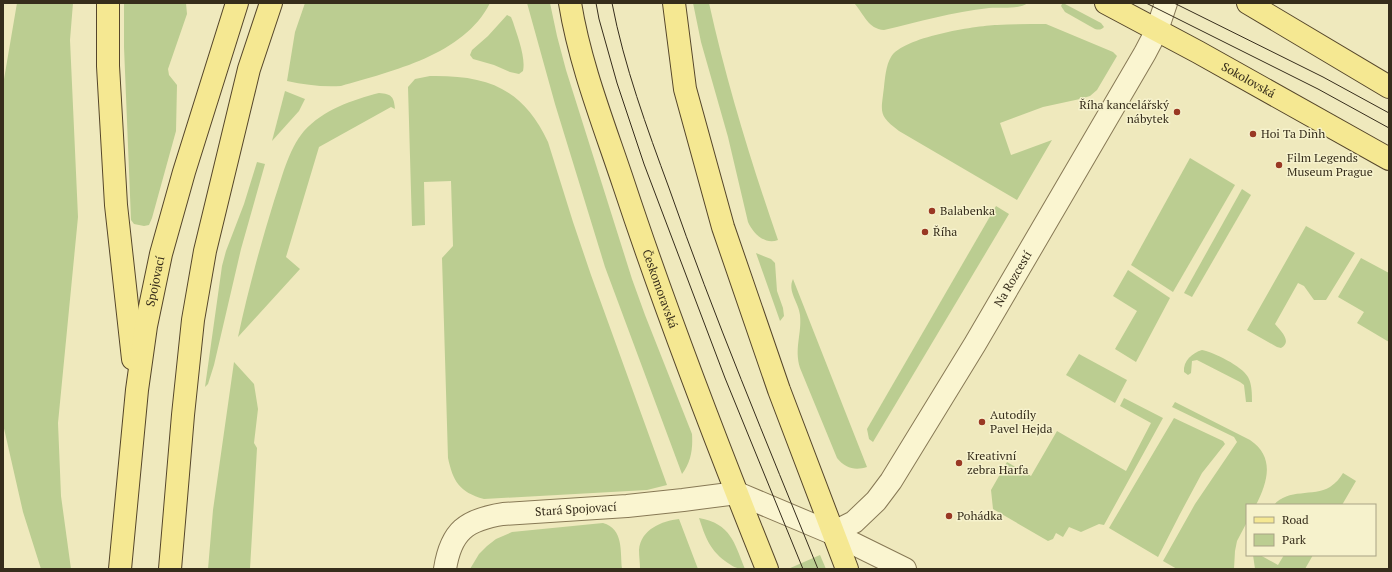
<svg xmlns="http://www.w3.org/2000/svg" width="1392" height="572" viewBox="0 0 1392 572" font-family="'PT Serif',serif">
<style>
.green{fill:#bbcd91}
.lines{fill:none;stroke-linecap:round;stroke-linejoin:round}
.minor-casing{stroke:#877955;stroke-width:24}
.major-casing{stroke:#55462a;stroke-width:24}
.minor{stroke:#faf5d0;stroke-width:22}
.major{stroke:#f5e892;stroke-width:22}
.tram{stroke:#362d1b;stroke-width:1}
.poi-dot{fill:#993823;stroke:#f6f2cc;stroke-width:1.5}
.labels{text-anchor:middle;stroke-width:3;stroke-linejoin:round;paint-order:stroke}
.street-label{font-size:12px;fill:#362d1b;stroke:#f6f2cc}
.poi-label{font-size:12px;fill:#362d1b;stroke:#f6f2cc;text-anchor:start}
</style>
<rect width="100%" height="100%" fill="#efe9bd"/>
<!-- green -->
<g class="green">
<path d="M 17,3 L 73,3 L 70,40 L 78,217 L 58,423 L 61,496 L 71,569 L 41,569 L 23,512 L 3,424 L 3,85 Z"/>
<path d="M 124,3 L 186,3 L 187,14 L 168,69 L 169,75 L 177,85 L 176,131 L 152,218 L 149,225 L 144,226 L 134,224 L 131,220 L 124,47 Z"/>
<path d="M 305,3 L 490,3 C 464,55 392,71 341,86 C 322,87 305,85 287,81 L 295,32 Z"/>
<path d="M 527,3 L 550,3 L 557,36 L 566,70 L 632,279 L 645,315 L 692,434 C 693,449 691,462 682,474 L 605,267 L 555,104 Z"/>
<path d="M 693,3 L 709,3 C 727,84 751,162 778,240 C 764,245 753,233 748,222 L 728,137 L 701,42 Z"/>
<path d="M 854,3 L 1028,3 C 1018,10 1000,7 989,8 C 953,12 918,22 884,30 C 868,29 864,14 854,3 Z"/>
<path d="M 1062,4 L 1065,4 L 1101,23 L 1104,27 C 1101,30 1099,30 1095,29 L 1065,12 L 1061,6 Z"/>
<path d="M 507,15 L 511,17 L 513,22 C 517,35 526,57 523,71 L 519,74 L 510,72 L 494,65 L 473,59 L 470,55 L 472,50 L 488,36 Z"/>
<path d="M 1046,24 L 1113,52 L 1117,56 L 1097,90 L 1090,96 L 1080,99 L 1043,107 L 1000,123 L 1011,155 L 1052,140 L 1017,200 L 899,131 C 878,115 881,113 884,87 C 885,78 886,65 891,57 C 903,37 974,26 997,25 C 1013,24 1029,24 1046,24 Z"/>
<path d="M 430,76 C 487,75 523,88 548,142 L 573,222 L 591,275 L 667,485 L 647,490 L 484,499 C 459,492 453,481 448,458 L 442,258 L 453,246 L 451,181 L 424,182 L 425,225 L 412,226 L 408,87 L 415,79 Z"/>
<path d="M 285,91 L 305,99 L 299,111 L 272,141 Z"/>
<path d="M 379,93 C 392,94 394,97 395,109 L 391,107 L 319,147 L 286,257 L 300,269 L 238,337 C 248,291 260,246 274,201 C 282,178 288,150 304,131 C 323,110 352,100 379,93 Z"/>
<path d="M 1190,158 L 1235,185 L 1173,292 L 1131,265 Z"/>
<path d="M 257,162 L 265,164 L 241,249 L 214,365 L 208,384 L 205,387 L 222,266 L 226,251 L 244,204 Z"/>
<path d="M 1242,189 L 1251,195 L 1192,297 L 1184,293 Z"/>
<path d="M 996,206 L 1009,214 L 873,442 L 869,439 L 867,429 Z"/>
<path d="M 1306,226 L 1355,253 L 1326,300 L 1314,300 L 1304,286 L 1298,283 L 1275,324 C 1280,330 1293,342 1281,348 L 1277,347 L 1247,330 Z"/>
<path d="M 756,253 L 771,259 L 775,263 L 777,291 L 783,308 L 784,316 L 780,321 Z"/>
<path d="M 1361,258 L 1389,273 L 1389,342 L 1357,323 L 1364,312 L 1338,297 Z"/>
<path d="M 1128,270 L 1170,298 L 1136,362 L 1115,349 L 1137,311 L 1113,296 Z"/>
<path d="M 793,279 L 867,467 C 855,471 845,468 837,458 L 800,368 C 794,348 802,334 800,315 C 799,303 787,291 793,279 Z"/>
<path d="M 1202,350 C 1213,352 1242,366 1248,377 C 1252,384 1252,394 1252,402 L 1246,402 L 1244,385 L 1240,382 L 1197,360 L 1192,361 L 1191,373 L 1188,375 L 1184,372 C 1183,361 1192,353 1202,350 Z"/>
<path d="M 1079,354 L 1127,380 L 1115,403 L 1066,375 Z"/>
<path d="M 234,362 L 254,384 L 258,409 L 254,443 L 257,448 L 250,569 L 208,569 L 213,510 Z"/>
<path d="M 1124,398 L 1163,418 L 1104,525 L 1099,524 L 1081,532 L 1069,527 L 1063,537 L 1056,533 L 1053,539 L 1048,541 L 993,509 L 991,490 L 1007,462 L 1031,476 L 1057,431 L 1126,471 L 1151,423 L 1120,406 Z"/>
<path d="M 1175,402 L 1250,440 C 1275,457 1268,481 1256,505 L 1247,505 L 1247,522 L 1237,541 L 1235,551 L 1234,569 L 1177,569 L 1163,561 L 1195,504 L 1237,442 L 1234,437 L 1172,407 Z"/>
<path d="M 1174,418 L 1223,441 L 1225,444 L 1202,473 L 1180,514 L 1158,557 L 1109,528 Z"/>
<path d="M 1343,473 L 1356,481 L 1342,505 L 1274,505 C 1288,488 1313,497 1330,487 C 1336,483 1340,478 1343,473 Z"/>
<path d="M 699,518 C 731,524 734,542 745,569 C 736,569 732,566 725,561 C 709,549 705,536 699,518 Z"/>
<path d="M 679,519 L 698,569 L 640,569 C 640,563 639,556 639,550 C 641,529 662,521 679,519 Z"/>
<path d="M 603,523 C 624,529 620,551 622,569 L 470,569 L 479,554 L 487,546 L 496,539 L 512,532 Z"/>
<path d="M 820,555 L 826,569 L 788,569 Z"/>
<path d="M 1253,555 L 1260,555 L 1278,565 L 1284,555 L 1313,555 L 1305,569 L 1255,569 Z"/>
</g>
<g class="lines">
<!-- minor casing -->
<g class="minor-casing">
<g id="minor">
<path id="s1" d="M 832,533 L 854,522 L 876,501 L 891,481 L 975,344 L 1145,53 L 1157,30 L 1166,3"/>
<path id="s2" d="M 445,569 C 451,531 466,520 503,514 L 627,506 L 683,500 L 737,493 L 832,533 L 905,569"/>
</g>
</g>
<!-- major casing -->
<g class="major-casing">
<g id="major">
<path d="M 108,3 L 108,66 L 116,205 L 133,359"/>
<path id="s3" d="M 570,3 C 580,65 604,125 624,185 C 667,315 716,442 767,569"/>
<path d="M 674,3 L 685,89 L 723,227 L 779,390 L 847,569"/>
<path id="s4" d="M 1106,3 L 1198,52 L 1389,159"/>
<path d="M 1248,3 L 1389,87"/>
<path id="s5" d="M 120,569 L 137,390 L 146,326 L 161,254 L 184,172 L 237,3"/>
<path d="M 170,569 L 183,415 L 193,320 L 205,251 L 249,69 L 271,3"/>
</g>
</g>
<!-- minor -->
<use href="#minor" class="minor"/>
<!-- major -->
<use href="#major" class="major"/>
<!-- tram -->
<g class="tram">
<path d="M 596,3 L 599,19 L 617,83 L 644,164 L 725,378 L 803,569"/>
<path d="M 612,3 C 624,66 647,128 669,188 C 714,317 767,443 818,569"/>
<path d="M 1146,3 L 1318,89 L 1389,128"/>
<path d="M 1174,3 L 1323,77 L 1389,113"/>
</g>
</g>
<!-- markers -->
<g class="poi-dot">
<circle cx="1177" cy="112" r="4"/>
<circle cx="1253" cy="134" r="4"/>
<circle cx="1279" cy="165" r="4"/>
<circle cx="932" cy="211" r="4"/>
<circle cx="925" cy="232" r="4"/>
<circle cx="982" cy="422" r="4"/>
<circle cx="959" cy="463" r="4"/>
<circle cx="949" cy="516" r="4"/>
</g>
<g class="labels">
<!-- street labels -->
<g class="street-label">
<text dy="4" stroke="none"><textPath href="#s4" startOffset="162">Sokolovská</textPath></text>
<text dy="4" stroke="none"><textPath href="#s1" startOffset="316">Na Rozcestí</textPath></text>
<text dy="4" stroke="none"><textPath href="#s5" startOffset="290">Spojovací</textPath></text>
<text dy="4" stroke="none"><textPath href="#s3" startOffset="300">Českomoravská</textPath></text>
<text dy="4" stroke="none"><textPath href="#s2" startOffset="161">Stará Spojovací</textPath></text>
</g>
<!-- poi labels -->
<g class="poi-label">
<text x="1169" y="109" text-anchor="end">Říha kancelářský<tspan x="1169" dy="14">nábytek</tspan></text>
<text x="1261" y="138">Hoi Ta Dinh</text>
<text x="1287" y="162">Film Legends<tspan x="1287" dy="14">Museum Prague</tspan></text>
<text x="940" y="215">Balabenka</text>
<text x="933" y="236">Říha</text>
<text x="990" y="419">Autodíly<tspan x="990" dy="14">Pavel Hejda</tspan></text>
<text x="967" y="460">Kreativní<tspan x="967" dy="14">zebra Harfa</tspan></text>
<text x="957" y="520">Pohádka</text>
</g>
</g>
<!-- border -->
<rect width="1392" height="572" fill="none" stroke="#362d1b" stroke-width="8"/>
<!-- legend -->
<rect x="1246" y="504" width="130" height="52" fill="#f6f2cc" stroke="#a9a385"/>
<rect x="1254" y="517" width="20" height="6" fill="#f5e892" stroke="#a9a385"/>
<text x="1282" y="524" font-size="12" fill="#362d1b">Road</text>
<rect x="1254" y="534" width="20" height="12" fill="#bbcd91" stroke="#a9a385"/>
<text x="1282" y="544" font-size="12" fill="#362d1b">Park</text>
</svg>
